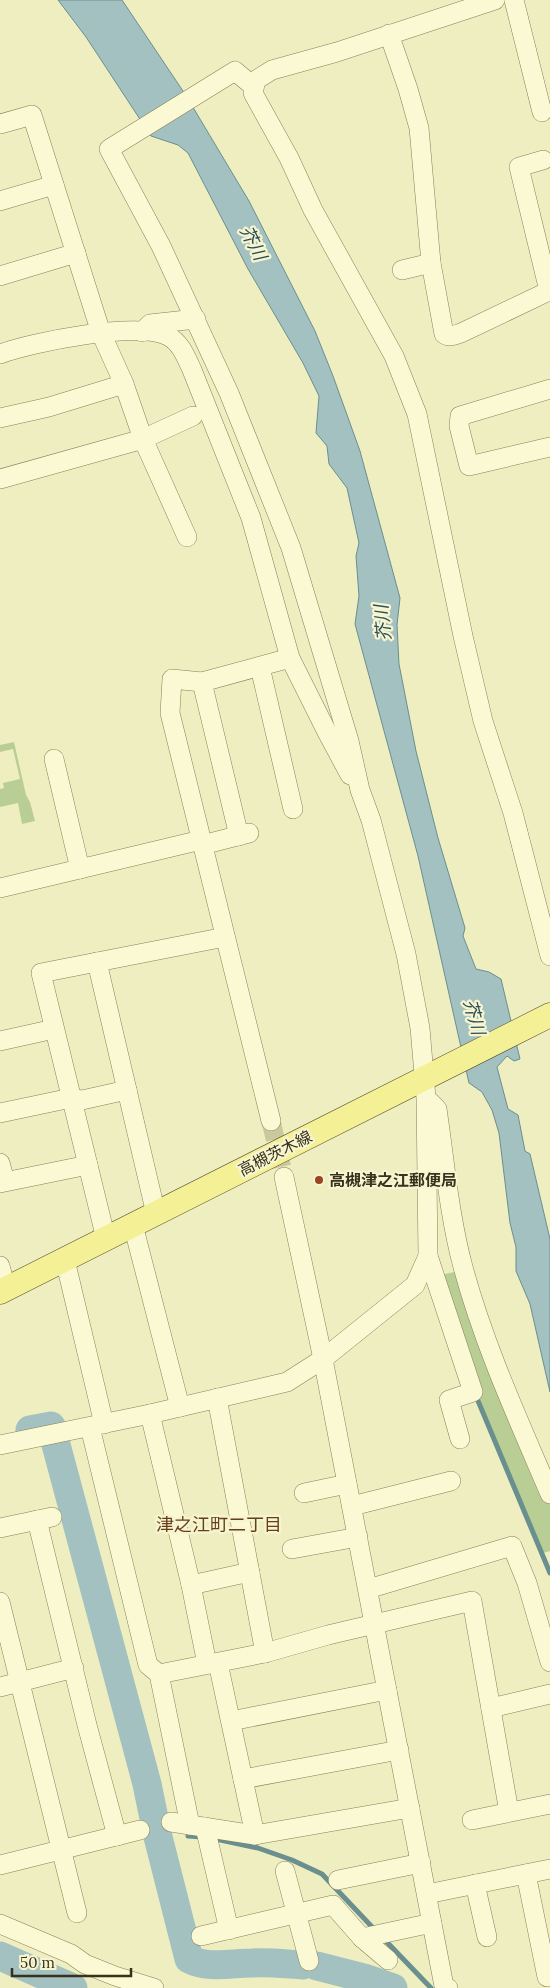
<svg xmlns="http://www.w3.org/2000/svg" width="550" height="1988" viewBox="0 0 550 1988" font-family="Lora,'Noto Sans JP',serif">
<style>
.green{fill:#b8ce94}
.water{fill:#a3c1c0;stroke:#6a8f8f}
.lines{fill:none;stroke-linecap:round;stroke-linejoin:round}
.stream{stroke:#6a8f8f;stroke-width:5}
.river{stroke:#a3c1c0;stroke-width:29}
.minor-tunnel{stroke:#cac89f;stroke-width:19;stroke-dasharray:19 9;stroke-linecap:butt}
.minor-casing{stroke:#897f57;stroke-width:20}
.major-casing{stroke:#564b2c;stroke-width:25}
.minor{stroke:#faf9d4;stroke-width:19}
.major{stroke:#f4f096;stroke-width:24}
.poi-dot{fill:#9a4426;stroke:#f6f5d0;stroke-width:2}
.labels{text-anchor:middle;stroke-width:4.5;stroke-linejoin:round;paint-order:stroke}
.street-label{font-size:16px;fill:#38311c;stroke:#f6f5d0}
.poi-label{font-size:16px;font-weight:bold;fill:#38311c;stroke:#f6f5d0;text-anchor:start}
.water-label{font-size:18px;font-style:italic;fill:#2b4f58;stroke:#f6f5d0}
.neighbourhood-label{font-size:18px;fill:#663e1a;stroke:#f6f5d0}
</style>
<rect width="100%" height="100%" fill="#efeec0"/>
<!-- green -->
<g class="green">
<path d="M 14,742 L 26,795 L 30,802 L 35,821 L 22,824 L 18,803 L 0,807 L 0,789 L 4,788 L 3,783 L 20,779 L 13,749 L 0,752 L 0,745 Z"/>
<path d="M 459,1271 L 521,1437 L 550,1503 L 550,1551 L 543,1553 L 478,1395 L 483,1391 L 440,1275 Z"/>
</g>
<!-- water -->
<path class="water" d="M 58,0 L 122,0 L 185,94 L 249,201 L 315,331 L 333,376 L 360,451 L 400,598 L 397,625 L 399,664 L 416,751 L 438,838 L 465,928 L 463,936 L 476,969 L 489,972 L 501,979 L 520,1059 L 514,1061 L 507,1056 L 497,1067 L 508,1109 L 518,1115 L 525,1151 L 530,1154 L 550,1239 L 550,1392 L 530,1304 L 516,1271 L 516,1247 L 510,1223 L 499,1133 L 492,1110 L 482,1092 L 469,1083 L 418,856 L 355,624 L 359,596 L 356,556 L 359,543 L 347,488 L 329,464 L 327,446 L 316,433 L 319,396 L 303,363 L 248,269 L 188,153 L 178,145 L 151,136 L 86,37 Z"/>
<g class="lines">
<!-- stream -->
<g class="stream">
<path d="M 476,1396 L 550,1573"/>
<path d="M 188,1836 L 203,1837"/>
<path d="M 211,1838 L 258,1848 L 292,1860 L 322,1874 L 375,1930"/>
<path d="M 383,1938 L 431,1988"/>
</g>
<!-- river -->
<g class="river">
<path d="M 30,1430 L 51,1426 L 147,1784 L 157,1833 L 189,1959 C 208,1969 231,1963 252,1963 C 269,1962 286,1964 303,1965"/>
<path d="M 0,1956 L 73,1988"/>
<path d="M 317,1966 L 364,1978 L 393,1988"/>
</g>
<!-- minor-tunnel -->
<path class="minor-tunnel" d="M 271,1121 L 284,1177"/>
<!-- minor casing -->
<g class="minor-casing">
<g id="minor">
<path d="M 495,0 L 337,52 L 272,70 L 256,80 L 253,93 L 289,158 L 313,210 L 394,356 L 417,414 L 463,636 L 483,721 L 513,813 L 550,956"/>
<path d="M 514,0 L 542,112"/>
<path d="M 389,34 L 408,89 L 419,128 L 431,263 L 444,334 C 449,338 455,335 461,333 L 549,291 L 519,167 L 543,160"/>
<path d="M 0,124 L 32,115 L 101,333 L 124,384 L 143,439 L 187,537"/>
<path d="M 0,201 L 54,185"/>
<path d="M 402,270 L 431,263"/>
<path d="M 0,276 L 76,253"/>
<path d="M 142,332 L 150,324 L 196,319"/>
<path d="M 0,354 C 33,342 137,321 168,336 C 181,343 186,357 192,370 L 251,518 L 290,658 L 327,732 L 350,775"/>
<path d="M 550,389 L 460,416 L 459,426 L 469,466 L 550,447"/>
<path d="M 0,418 L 49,407 L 124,384"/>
<path d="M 0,479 L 143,439 L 193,416"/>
<path d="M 260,667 L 293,809"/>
<path d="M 202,682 L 239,836"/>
<path d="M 54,759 L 80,869"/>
<path d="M 202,845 L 249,833"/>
<path d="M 0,888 L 201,840"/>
<path d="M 97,962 L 156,1214"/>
<path d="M 0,1041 L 54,1029"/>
<path d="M 430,1102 L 437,1109 C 445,1162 449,1215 463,1267 C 484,1345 518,1419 550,1494"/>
<path d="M 0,1113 L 71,1098 L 82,1100 L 127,1090"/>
<path d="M 271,1121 L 170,713 L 172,679 L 202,682 L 290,658"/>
<path d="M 0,1163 L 5,1181"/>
<path d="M 284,1177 L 323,1359 L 444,1986 L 448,1988"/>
<path d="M 0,1183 L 88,1165"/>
<path d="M 133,1225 L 180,1407"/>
<path d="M 106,1239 L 41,973 L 225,937"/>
<path d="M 428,1256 L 473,1392 L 449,1400 L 460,1439"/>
<path d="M 65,1260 L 104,1424"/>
<path d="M 0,1266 L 6,1289"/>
<path d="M 217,1398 L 265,1653"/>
<path d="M 150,1414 L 191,1585 L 207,1664"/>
<path d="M 90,1427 L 148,1665 L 159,1674 L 190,1825"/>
<path d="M 0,1445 L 150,1414 L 287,1382 L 323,1359 L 415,1285 L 428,1256 L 426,1098 L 420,1028 L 406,954 L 371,820 L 360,790 L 349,741 L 291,548 L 229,393 L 161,246 L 109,149 L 235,71 L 253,86"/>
<path d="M 304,1493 L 347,1484"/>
<path d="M 352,1506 L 451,1481"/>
<path d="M 37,1520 L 87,1725 L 117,1836"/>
<path d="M 0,1528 L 52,1517"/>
<path d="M 292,1549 L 358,1537"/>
<path d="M 191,1585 L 250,1572"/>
<path d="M 368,1589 L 512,1546 L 527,1583 L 550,1662"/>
<path d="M 0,1602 L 77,1913"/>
<path d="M 218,1663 L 255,1835"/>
<path d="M 159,1674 L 265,1653 L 328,1635 L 472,1601 L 509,1812"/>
<path d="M 0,1687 L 74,1668"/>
<path d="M 491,1708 L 550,1694"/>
<path d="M 231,1721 L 387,1690"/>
<path d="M 243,1779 L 399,1750"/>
<path d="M 472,1820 L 550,1804"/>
<path d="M 171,1822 L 255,1835 L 410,1808"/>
<path d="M 205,1827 L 229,1930"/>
<path d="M 0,1865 L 140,1830"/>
<path d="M 285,1871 L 309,1961"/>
<path d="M 526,1874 L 547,1977 L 550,1977"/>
<path d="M 338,1880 L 421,1863"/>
<path d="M 475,1884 L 487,1937"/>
<path d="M 427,1894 L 550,1869"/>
<path d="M 0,1924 L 71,1954 L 85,1964 L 115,1976 L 154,1988"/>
<path d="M 201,1936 L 333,1905 L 362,1938 L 388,1960"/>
<path d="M 362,1938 L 432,1923"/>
</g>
</g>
<!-- major casing -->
<g class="major-casing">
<path id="major" d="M 0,1292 L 550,1015"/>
</g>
<!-- minor -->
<use href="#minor" class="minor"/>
<!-- major -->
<use href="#major" class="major"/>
</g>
<!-- markers -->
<circle class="poi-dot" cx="319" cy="1180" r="5"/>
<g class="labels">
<!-- street labels -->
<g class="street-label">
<text transform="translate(275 1153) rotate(-27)" y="6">高槻茨木線</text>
</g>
<!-- poi labels -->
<g class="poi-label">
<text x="329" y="1186">高槻津之江郵便局</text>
</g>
<!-- water labels -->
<g class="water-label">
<text transform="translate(253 243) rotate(63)" y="6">芥川</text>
<text transform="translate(383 623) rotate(-96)" y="6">芥川</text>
<text transform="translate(474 1017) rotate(75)" y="6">芥川</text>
</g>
<!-- neighbourhood labels -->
<g class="neighbourhood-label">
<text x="219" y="1531">津之江町二丁目</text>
</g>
</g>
<!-- scale -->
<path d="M12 1968v8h119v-8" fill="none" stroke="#38311c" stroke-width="2.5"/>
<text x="20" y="1968" font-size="15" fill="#38311c" stroke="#f6f5d0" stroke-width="4" paint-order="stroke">50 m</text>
</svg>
